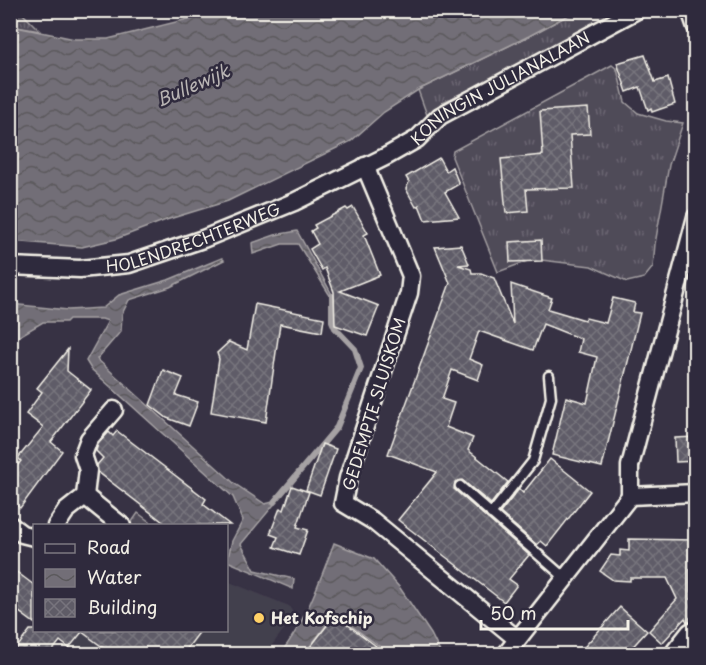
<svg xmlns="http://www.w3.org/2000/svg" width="706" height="665" viewBox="0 0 706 665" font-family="'Playpen Sans',sans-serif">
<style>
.built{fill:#433f4e}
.grass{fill:url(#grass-tufts);stroke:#a29ea0;stroke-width:1.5}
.garden{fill:url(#garden-dots);stroke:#a29ea0;stroke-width:1.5}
.water{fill:url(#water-waves);stroke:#a6a2a4;stroke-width:1.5}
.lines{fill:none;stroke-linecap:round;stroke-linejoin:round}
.stream{stroke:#a6a2a4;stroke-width:6}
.building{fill:url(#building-cross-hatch);stroke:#f4f1e8;stroke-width:1.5}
.service-casing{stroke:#f4f1e8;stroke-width:13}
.minor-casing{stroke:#f4f1e8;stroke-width:21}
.service{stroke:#2f2a3d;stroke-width:8}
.minor{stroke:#2f2a3d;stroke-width:16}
.poi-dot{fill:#ffd166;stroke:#2f2a3d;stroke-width:2}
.labels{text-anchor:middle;stroke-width:5;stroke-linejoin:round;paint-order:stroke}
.street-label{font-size:16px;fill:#f4f1e8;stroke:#2f2a3d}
.poi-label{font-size:16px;font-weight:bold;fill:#f4f1e8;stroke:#2f2a3d;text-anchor:start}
.water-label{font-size:18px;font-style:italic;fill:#bab6b5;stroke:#2f2a3d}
</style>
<defs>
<pattern id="grass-tufts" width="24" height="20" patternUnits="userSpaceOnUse" patternTransform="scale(1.5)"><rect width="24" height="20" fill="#504b59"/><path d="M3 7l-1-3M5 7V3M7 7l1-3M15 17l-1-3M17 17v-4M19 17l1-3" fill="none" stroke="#6a6571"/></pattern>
<pattern id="garden-dots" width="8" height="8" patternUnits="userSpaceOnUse" patternTransform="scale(1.5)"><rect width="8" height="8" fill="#504b59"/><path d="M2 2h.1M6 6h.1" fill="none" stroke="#6a6571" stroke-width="1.8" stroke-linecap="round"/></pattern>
<pattern id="water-waves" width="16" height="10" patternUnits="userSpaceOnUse" patternTransform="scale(1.5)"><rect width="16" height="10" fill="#726e77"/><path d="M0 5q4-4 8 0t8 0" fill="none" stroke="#5b595c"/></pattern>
<pattern id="building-cross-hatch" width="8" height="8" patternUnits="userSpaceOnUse" patternTransform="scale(1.5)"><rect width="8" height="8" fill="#5f5c67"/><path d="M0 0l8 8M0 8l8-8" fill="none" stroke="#77747d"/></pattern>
</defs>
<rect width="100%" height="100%" fill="#373244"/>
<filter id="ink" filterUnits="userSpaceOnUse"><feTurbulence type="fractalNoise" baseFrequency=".0167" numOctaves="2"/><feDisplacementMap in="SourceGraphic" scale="12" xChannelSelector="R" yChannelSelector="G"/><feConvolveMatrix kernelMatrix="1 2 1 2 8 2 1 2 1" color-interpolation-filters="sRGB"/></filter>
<g filter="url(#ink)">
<!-- built -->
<path class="built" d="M 227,581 L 289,606 L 293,613 L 289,623 L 265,654 L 66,654 L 84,631 L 226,630 Z"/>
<!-- grass -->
<g class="grass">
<path d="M 10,11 L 20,11 L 40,31 L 11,26 Z"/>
<path d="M 576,11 L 631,11 L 526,63 L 443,102 L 427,115 L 418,90 L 529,36 Z"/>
<path d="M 612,65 L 617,69 L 625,102 L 638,113 L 666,121 L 683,123 L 669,165 L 655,244 L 653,267 L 644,278 L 627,282 L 591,266 L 533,259 L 498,272 L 452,157 L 453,151 Z"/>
</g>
<!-- garden -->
<path class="garden" d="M 138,513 L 154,525 L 129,526 Z"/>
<!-- water -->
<g class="water">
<path d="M 220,11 L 220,10 L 576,11 L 529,36 L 418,90 L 384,112 L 351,141 L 228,201 L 166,220 L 116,239 L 82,247 L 11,241 L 11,26 L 75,39 L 108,39 Z"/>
<path d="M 297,231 L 334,298 L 329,294 L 298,244 L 282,244 L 253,254 L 252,243 L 275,235 Z"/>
<path d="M 222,258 L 224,260 L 170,287 L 129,300 L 122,314 L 121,331 L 97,359 L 235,484 L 265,504 L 277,501 L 241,544 L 255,570 L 294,579 L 293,589 L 227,561 L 232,541 L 243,520 L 233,497 L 91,369 L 86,361 L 108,321 L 102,319 L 69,319 L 66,322 L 43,322 L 11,341 L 11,304 L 68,310 L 103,308 L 119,295 L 168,280 Z"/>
<path d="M 334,543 L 374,559 L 400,588 L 431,634 L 441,654 L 390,654 L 335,614 L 304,654 L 280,654 C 306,621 319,583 334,543 Z"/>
</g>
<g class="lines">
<!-- stream -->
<path class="stream" d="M 274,502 L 337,427 L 361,368 L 355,349 L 335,328 L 332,321 L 332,296"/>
</g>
<!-- building -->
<g class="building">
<path d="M 645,55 L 655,82 L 668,78 L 675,104 L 652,112 L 651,108 L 648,110 L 640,87 L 627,92 L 617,63 Z"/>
<path d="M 588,108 L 590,134 L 570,135 L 574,188 L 526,189 L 528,211 L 506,213 L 501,159 L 543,155 L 540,111 Z"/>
<path d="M 439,158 L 446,171 L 452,167 L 459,184 L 445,192 L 459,217 L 425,220 L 419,205 L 416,207 L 406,189 L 409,182 L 406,177 Z"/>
<path d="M 353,207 L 368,233 L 364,235 L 380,275 L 340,291 L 379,306 L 367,336 L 335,325 L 334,292 L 325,268 L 322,270 L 310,249 L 318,244 L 311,231 L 316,228 L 314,225 L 346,208 L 348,210 Z"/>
<path d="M 541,240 L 542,261 L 510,262 L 509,242 Z"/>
<path d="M 461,245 L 469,264 L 458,265 L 471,269 L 472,273 L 481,273 L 494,278 L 513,324 L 511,284 L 552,298 L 548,309 L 585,320 L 586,318 L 606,323 L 613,298 L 635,303 L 633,312 L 640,313 L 602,467 L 552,455 L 566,397 L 587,403 L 597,357 L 578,352 L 581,339 L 543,324 L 533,350 L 479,331 L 469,359 L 483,365 L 478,380 L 452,370 L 442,399 L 454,403 L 446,427 L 473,438 L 468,450 L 508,482 L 491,504 L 462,480 L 455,482 L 454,489 L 529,555 L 509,579 L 517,585 L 504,602 L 398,520 L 437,472 L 388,454 L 450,283 L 435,247 Z"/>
<path d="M 255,304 L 324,318 L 322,332 L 280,324 L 266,422 L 211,412 L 219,359 L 217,353 L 229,342 L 247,350 Z"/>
<path d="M 68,349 L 67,371 L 91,390 L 51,442 L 62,451 L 20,508 L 10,500 L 10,474 L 21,461 L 18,458 L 43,427 L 26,414 L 42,392 L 37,388 Z"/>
<path d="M 163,370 L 183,378 L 176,395 L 198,402 L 189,426 L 167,418 L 150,405 Z"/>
<path d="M 117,431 L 206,499 L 203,504 L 230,525 L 167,525 L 98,472 L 97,465 L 103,458 L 96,451 L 98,444 L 109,432 L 113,436 Z"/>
<path d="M 696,437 L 696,461 L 676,462 L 675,438 Z"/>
<path d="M 322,444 L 336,449 L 320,495 L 306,490 Z"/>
<path d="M 550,459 L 590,491 L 547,546 L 541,541 L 537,545 L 500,513 L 519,489 L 523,493 Z"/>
<path d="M 292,486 L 309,492 L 297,527 L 308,530 L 299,555 L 274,547 L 278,537 L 270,534 L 280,508 L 284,510 Z"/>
<path d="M 629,539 L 696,540 L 696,569 L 690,569 L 690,599 L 696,599 L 696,617 L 690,618 L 690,622 L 687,622 L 685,618 L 662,643 L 649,631 L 677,599 L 667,578 L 630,578 L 630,581 L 613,580 L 600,571 L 611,555 L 620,556 L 620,550 L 629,551 Z"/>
<path d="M 10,567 L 34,585 L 34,623 L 10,605 Z"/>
<path d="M 620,607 L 647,631 L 626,654 L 578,654 Z"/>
<path d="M 335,615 L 376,646 L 369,654 L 305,654 Z"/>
<path d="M 30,630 L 201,630 L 183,654 L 112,654 L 82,632 L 69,648 L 60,641 L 50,654 L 12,654 Z"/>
</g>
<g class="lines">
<!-- service casing -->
<g class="service-casing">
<g id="service">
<path d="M 460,486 L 565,578"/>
<path d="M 491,514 L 533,461 L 551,398 L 549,376"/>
</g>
</g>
<!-- minor casing -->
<g class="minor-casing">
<g id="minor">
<path d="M 690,10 L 696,27"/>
<path d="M 365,166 L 411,276 L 409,293 L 348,478 L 343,503 L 373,521 L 517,639"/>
<path id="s1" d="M 10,266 L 80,269 L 129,264 L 203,239 L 294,202 L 387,156 L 417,139 L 440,116 L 637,10"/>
<path d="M 85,496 L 122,526"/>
<path d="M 630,496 L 696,493"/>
<path d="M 10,525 L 22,534 L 34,537"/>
<path d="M 56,526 L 66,511 L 85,496 L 88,470 L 83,455 L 89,439 L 114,410"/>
<path d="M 675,651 L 690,632 L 696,633"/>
<path d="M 506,654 L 630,496 L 630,466 L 696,217"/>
</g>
</g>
<!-- service -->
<use href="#service" class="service"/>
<!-- minor -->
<use href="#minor" class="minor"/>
</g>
</g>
<!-- markers -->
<circle class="poi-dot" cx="259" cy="618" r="6"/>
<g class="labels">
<!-- street labels -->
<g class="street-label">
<text dy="6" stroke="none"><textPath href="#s1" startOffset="532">KONINGIN JULIANALAAN</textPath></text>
<text dy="6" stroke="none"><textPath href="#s1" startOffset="188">HOLENDRECHTERWEG</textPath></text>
<text transform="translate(374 404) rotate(-73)" y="6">GEDEMPTE SLUISKOM</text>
</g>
<!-- poi labels -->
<g class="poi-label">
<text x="271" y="624">Het Kofschip</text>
</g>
<!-- water labels -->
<g class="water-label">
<text transform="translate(193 86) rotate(-24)" y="6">Bullewijk</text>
</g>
</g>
<!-- margin -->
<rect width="706" height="665" fill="none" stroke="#2f2a3d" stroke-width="36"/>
<rect x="18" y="18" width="670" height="629" fill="none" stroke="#f4f1e8" stroke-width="2" filter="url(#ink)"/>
<!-- legend -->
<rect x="33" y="524" width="195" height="108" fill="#2f2a3d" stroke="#7e7a81" stroke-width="1.5"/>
<rect x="45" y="544" width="30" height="9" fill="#2f2a3d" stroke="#7e7a81" stroke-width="1.5"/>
<text x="87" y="554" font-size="18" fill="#f4f1e8">Road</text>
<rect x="45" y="569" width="30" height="18" fill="url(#water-waves)" stroke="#7e7a81" stroke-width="1.5"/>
<text x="87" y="584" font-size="18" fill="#f4f1e8">Water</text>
<rect x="45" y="599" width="30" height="18" fill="url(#building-cross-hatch)" stroke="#7e7a81" stroke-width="1.5"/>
<text x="87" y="614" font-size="18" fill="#f4f1e8">Building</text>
<!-- scale -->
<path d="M481 620v9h147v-9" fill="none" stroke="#f4f1e8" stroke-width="3"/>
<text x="490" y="620" font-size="18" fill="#f4f1e8" stroke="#2f2a3d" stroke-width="4.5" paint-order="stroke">50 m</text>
</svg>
